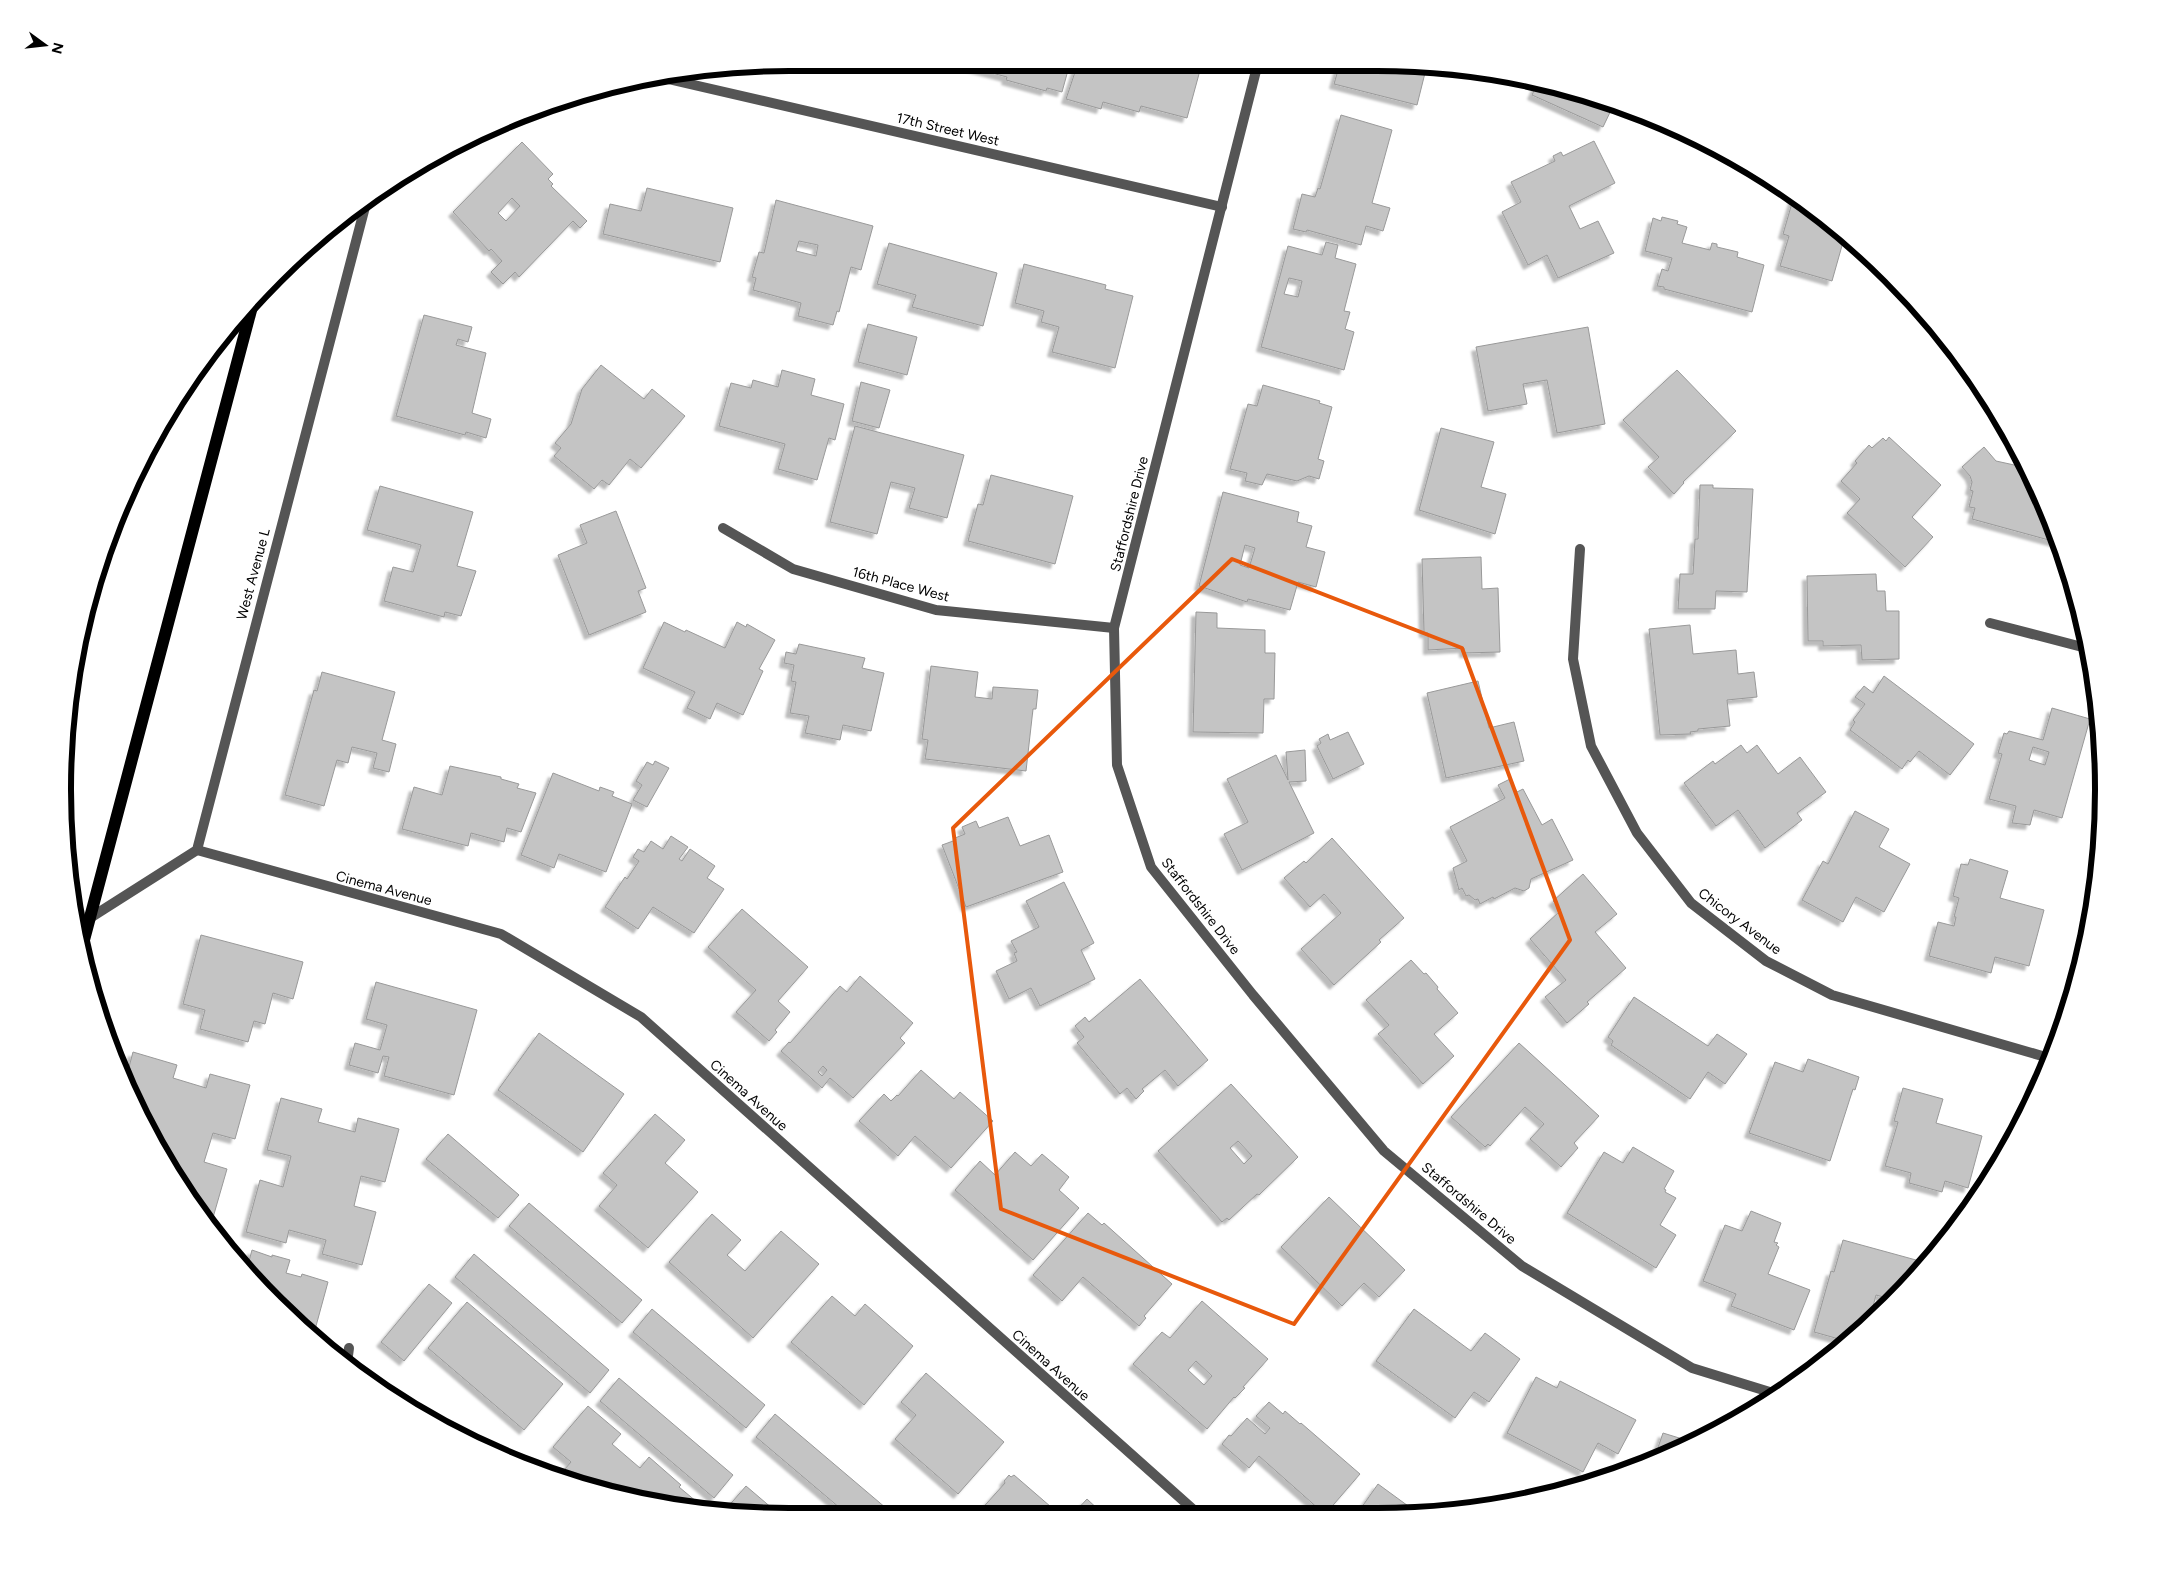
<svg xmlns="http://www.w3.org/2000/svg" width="2166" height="1579" viewBox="0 0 2166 1579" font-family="Figtree,sans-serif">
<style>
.building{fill:#c4c4c4;stroke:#999;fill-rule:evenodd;filter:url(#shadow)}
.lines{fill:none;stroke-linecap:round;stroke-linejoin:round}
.service{stroke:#555;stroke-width:10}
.minor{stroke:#555;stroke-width:10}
.primary{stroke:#000;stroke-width:12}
.marked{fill:none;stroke:#e8590c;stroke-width:4;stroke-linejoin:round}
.labels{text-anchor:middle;stroke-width:4.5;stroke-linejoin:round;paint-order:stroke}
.street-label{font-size:14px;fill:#000;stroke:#fff}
.rim{fill:none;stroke:#000;stroke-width:6}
</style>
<defs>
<filter id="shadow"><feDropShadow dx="-4.5" dy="4.5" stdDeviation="1" flood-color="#0004"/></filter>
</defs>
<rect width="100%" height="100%" fill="#fff"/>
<!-- building -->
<g class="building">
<path d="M 954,63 L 1070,63 L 1062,92 L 1047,88 L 1046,91 L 1006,80 L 1007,77 Z"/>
<path d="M 1106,63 L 1202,63 L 1187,118 L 1141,106 L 1139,112 L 1103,102 L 1101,109 L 1066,99 L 1077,66 L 1104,69 Z"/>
<path d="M 1340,63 L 1377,63 L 1426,69 L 1417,105 L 1334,84 Z"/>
<path d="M 1537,84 L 1564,87 L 1614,104 L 1603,127 L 1532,95 Z"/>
<path d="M 1341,115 L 1392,130 L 1372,203 L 1390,208 L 1383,231 L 1366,226 L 1361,245 L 1307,230 L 1306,232 L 1293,229 L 1302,194 L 1315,197 L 1318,188 L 1320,189 Z"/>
<path d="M 1594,141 L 1615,183 L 1569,206 L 1580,229 L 1598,221 L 1614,253 L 1558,278 L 1547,255 L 1528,265 L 1502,212 L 1521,202 L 1511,182 L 1555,161 L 1553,156 L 1561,152 L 1563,156 Z"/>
<path d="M 522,142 L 553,174 L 548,179 L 553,184 L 551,186 L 587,221 L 580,228 L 573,221 L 519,277 L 515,272 L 503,284 L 491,272 L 502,261 L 491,249 L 489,251 L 453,212 ZM 512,198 L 520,206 L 506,221 L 498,213 Z"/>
<path d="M 647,188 L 733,208 L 720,262 L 603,234 L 610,204 L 641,211 Z"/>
<path d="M 1794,196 L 1845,235 L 1832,281 L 1780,266 L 1789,236 L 1783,234 Z"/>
<path d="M 776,200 L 873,226 L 861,270 L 851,267 L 839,312 L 837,311 L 833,325 L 798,316 L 801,303 L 753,290 L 756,278 L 752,277 L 759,252 L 764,253 ZM 799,241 L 818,245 L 816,256 L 796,251 Z"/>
<path d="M 1662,217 L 1678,221 L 1677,224 L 1687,227 L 1682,243 L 1710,250 L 1712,243 L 1717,244 L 1717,247 L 1738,252 L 1737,257 L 1764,265 L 1752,312 L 1664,289 L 1664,287 L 1657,286 L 1662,269 L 1668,271 L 1672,258 L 1645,251 L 1653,218 L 1661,221 Z"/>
<path d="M 1326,242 L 1338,245 L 1335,258 L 1356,264 L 1344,311 L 1350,312 L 1345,329 L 1354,332 L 1344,370 L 1261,347 L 1288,246 L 1322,255 ZM 1289,278 L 1302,281 L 1298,297 L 1284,294 Z"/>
<path d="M 889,243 L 997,273 L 983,326 L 912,307 L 916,295 L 877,284 Z"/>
<path d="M 1024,264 L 1106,285 L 1105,289 L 1133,296 L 1115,368 L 1052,352 L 1059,327 L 1041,322 L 1044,311 L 1015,303 Z"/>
<path d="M 424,315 L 472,327 L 468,342 L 458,339 L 456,345 L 486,353 L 472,413 L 491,419 L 486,438 L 466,432 L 465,435 L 396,416 Z"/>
<path d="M 868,324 L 917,337 L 907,375 L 858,362 Z"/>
<path d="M 1588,327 L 1605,424 L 1557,433 L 1547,380 L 1523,384 L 1527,404 L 1488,411 L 1476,347 Z"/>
<path d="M 601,365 L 644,399 L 652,389 L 685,416 L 641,468 L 630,459 L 609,485 L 602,480 L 594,489 L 554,456 L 561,448 L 555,443 L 571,424 L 582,389 Z"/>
<path d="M 782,370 L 815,379 L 811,395 L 844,404 L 835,440 L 829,438 L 817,480 L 778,469 L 785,444 L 719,426 L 731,383 L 751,388 L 753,380 L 778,387 Z"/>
<path d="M 1677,370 L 1736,431 L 1683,482 L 1684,483 L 1674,494 L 1648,467 L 1659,457 L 1623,420 Z"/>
<path d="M 861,382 L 890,390 L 879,428 L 852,421 Z"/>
<path d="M 1263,385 L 1320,401 L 1319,403 L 1332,407 L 1318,459 L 1324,461 L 1319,479 L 1309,476 L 1297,481 L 1267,474 L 1262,485 L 1245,481 L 1247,473 L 1230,469 L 1248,404 L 1257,406 Z"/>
<path d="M 855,426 L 964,455 L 947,518 L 909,508 L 915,488 L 891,482 L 877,534 L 830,522 Z"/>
<path d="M 1441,428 L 1494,442 L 1481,487 L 1506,494 L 1495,534 L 1419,510 Z"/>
<path d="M 1889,437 L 1941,485 L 1912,517 L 1933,537 L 1905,567 L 1847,513 L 1860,499 L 1841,481 L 1857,463 L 1855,461 L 1869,445 L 1872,448 L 1883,438 L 1886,441 Z"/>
<path d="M 1984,447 L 1996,461 L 2028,468 L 2056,542 L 1972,519 L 1975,508 L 1969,507 L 1973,491 L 1970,490 L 1972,482 L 1970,476 L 1962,467 Z"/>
<path d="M 991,475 L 1073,496 L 1055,564 L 968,541 L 978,504 L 983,505 Z"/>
<path d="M 1700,485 L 1713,485 L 1713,488 L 1753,489 L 1747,592 L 1716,591 L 1715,609 L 1678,609 L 1680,574 L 1693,574 L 1695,539 L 1698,539 Z"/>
<path d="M 380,486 L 473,512 L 457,566 L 476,571 L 461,616 L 445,612 L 444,617 L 384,601 L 393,567 L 413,572 L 421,545 L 367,530 Z"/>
<path d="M 1223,492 L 1299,512 L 1297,522 L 1312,526 L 1306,547 L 1325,552 L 1316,587 L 1298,582 L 1290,610 L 1248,599 L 1247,602 L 1199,586 ZM 1245,545 L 1255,548 L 1249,568 L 1240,565 Z"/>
<path d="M 616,511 L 646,588 L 638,591 L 646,612 L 589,635 L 558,555 L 587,543 L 580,525 Z"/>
<path d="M 1481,557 L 1482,589 L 1498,588 L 1500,652 L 1464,653 L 1464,648 L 1428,650 L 1428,633 L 1424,633 L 1422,559 Z"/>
<path d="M 1876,574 L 1877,591 L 1885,591 L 1886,611 L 1899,611 L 1899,659 L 1862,660 L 1861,645 L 1823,646 L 1823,641 L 1808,641 L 1807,576 Z"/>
<path d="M 1196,612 L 1217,613 L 1217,628 L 1265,630 L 1265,653 L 1275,653 L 1274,699 L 1264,699 L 1263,733 L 1193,732 Z"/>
<path d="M 664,622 L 685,632 L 686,630 L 725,648 L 737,622 L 746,627 L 747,624 L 775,640 L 759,669 L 763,671 L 743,715 L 717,703 L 710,719 L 687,708 L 695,692 L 643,668 Z"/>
<path d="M 1690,625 L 1693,654 L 1736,650 L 1738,674 L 1754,672 L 1757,697 L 1727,700 L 1730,726 L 1698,729 L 1698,731 L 1690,732 L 1691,734 L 1660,735 L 1649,629 Z"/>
<path d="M 799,644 L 865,658 L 862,668 L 884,673 L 871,731 L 843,725 L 840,740 L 805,733 L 809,716 L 790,713 L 796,682 L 791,681 L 794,665 L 784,663 L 786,652 L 796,654 Z"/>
<path d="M 931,666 L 978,672 L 975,697 L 992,699 L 993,687 L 1038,690 L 1036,709 L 1033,709 L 1026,771 L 925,759 L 928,740 L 922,739 Z"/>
<path d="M 322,672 L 395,692 L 382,740 L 396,744 L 389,772 L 373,768 L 377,753 L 352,747 L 348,763 L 337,760 L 324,806 L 285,795 L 314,690 L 317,691 Z"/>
<path d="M 1884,676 L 1974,744 L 1950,775 L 1919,751 L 1910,762 L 1908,760 L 1902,769 L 1850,730 L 1855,722 L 1853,720 L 1865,704 L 1855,697 L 1864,686 L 1873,693 Z"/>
<path d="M 1478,681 L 1489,728 L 1514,722 L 1524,761 L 1446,778 L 1427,693 Z"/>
<path d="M 2052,708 L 2090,719 L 2062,818 L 2034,810 L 2030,825 L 2012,823 L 2016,806 L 1989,799 L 2002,754 L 1998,753 L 2004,733 L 2007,734 L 2009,731 L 2043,740 ZM 2033,747 L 2049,752 L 2045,765 L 2029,760 Z"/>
<path d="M 1348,732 L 1364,764 L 1333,779 L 1317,746 L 1321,743 L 1319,739 L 1328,734 L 1330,740 Z"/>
<path d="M 1741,745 L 1747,753 L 1757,745 L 1778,774 L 1800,757 L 1826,792 L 1797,813 L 1802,820 L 1765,848 L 1738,810 L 1716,826 L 1684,783 L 1713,761 L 1715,764 Z"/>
<path d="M 1305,750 L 1306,781 L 1289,782 L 1314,833 L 1242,870 L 1224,834 L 1248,822 L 1227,779 L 1276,755 L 1288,780 L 1286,752 Z"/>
<path d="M 655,761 L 669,768 L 647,807 L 633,800 L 642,785 L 636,781 L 647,762 L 653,765 Z"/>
<path d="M 450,766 L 501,777 L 501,779 L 519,784 L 517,788 L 536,793 L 521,832 L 507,828 L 504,842 L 471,833 L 468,846 L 402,829 L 414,787 L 442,795 Z"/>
<path d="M 553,773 L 599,791 L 600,787 L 614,792 L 612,796 L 632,804 L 606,872 L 559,854 L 554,868 L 521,855 Z"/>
<path d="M 1510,779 L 1517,792 L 1523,789 L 1542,825 L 1552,819 L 1573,860 L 1531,879 L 1529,888 L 1524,891 L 1515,888 L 1494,899 L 1493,897 L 1480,904 L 1478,899 L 1475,900 L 1469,895 L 1466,896 L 1462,888 L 1459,890 L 1453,868 L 1467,861 L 1450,827 L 1505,798 L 1498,785 Z"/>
<path d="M 1855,811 L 1889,829 L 1879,847 L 1910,864 L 1884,912 L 1856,897 L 1843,922 L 1802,900 L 1823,861 L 1828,864 Z"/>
<path d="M 1008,817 L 1020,846 L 1049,835 L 1063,872 L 966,907 L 942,845 L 956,840 L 955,838 L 965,834 L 962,827 L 976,821 L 979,828 Z"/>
<path d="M 671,836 L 688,847 L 679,859 L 682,861 L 690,849 L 715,866 L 707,878 L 724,889 L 694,933 L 653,907 L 638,929 L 605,907 L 625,877 L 627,879 L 639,861 L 633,857 L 638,849 L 644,852 L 651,841 L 663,849 Z"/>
<path d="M 1332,838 L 1404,918 L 1379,940 L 1381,942 L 1334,985 L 1301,949 L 1341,913 L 1324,894 L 1310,907 L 1284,878 L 1304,861 L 1306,863 Z"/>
<path d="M 1970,859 L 2008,871 L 2000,898 L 2044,910 L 2029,966 L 1995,957 L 1991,973 L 1929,956 L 1938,922 L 1954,926 L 1956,917 L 1954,917 L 1959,898 L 1953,896 L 1961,864 L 1968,865 Z"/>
<path d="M 1583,874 L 1617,914 L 1595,932 L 1626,968 L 1587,1002 L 1589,1004 L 1567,1023 L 1545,997 L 1566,980 L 1530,939 L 1561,910 L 1553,901 Z"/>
<path d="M 1064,882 L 1094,943 L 1081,950 L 1095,979 L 1040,1006 L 1031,988 L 1009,999 L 996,971 L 1017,961 L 1014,953 L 1017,952 L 1011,941 L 1039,927 L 1026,901 Z"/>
<path d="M 742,909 L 808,967 L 778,1001 L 790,1012 L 775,1030 L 777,1032 L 769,1041 L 736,1012 L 756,990 L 708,947 Z"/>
<path d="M 201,935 L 303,962 L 293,999 L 273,993 L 265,1024 L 254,1021 L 248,1042 L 200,1029 L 205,1010 L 183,1004 Z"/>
<path d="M 1411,960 L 1424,974 L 1426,973 L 1438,987 L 1437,989 L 1458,1013 L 1434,1034 L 1454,1056 L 1423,1084 L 1378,1034 L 1389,1025 L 1366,1000 Z"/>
<path d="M 860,976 L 913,1023 L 900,1038 L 905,1043 L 853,1098 L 830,1078 L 822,1088 L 781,1051 L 789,1042 L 790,1043 L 840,986 L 847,992 ZM 823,1066 L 827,1070 L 822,1076 L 818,1072 Z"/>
<path d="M 1140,979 L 1208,1060 L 1178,1086 L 1165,1070 L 1142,1089 L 1144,1091 L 1136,1099 L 1127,1088 L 1120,1094 L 1077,1043 L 1084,1037 L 1075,1026 L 1085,1017 L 1089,1022 Z"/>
<path d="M 376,982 L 477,1010 L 454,1095 L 384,1076 L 389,1057 L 383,1056 L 378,1073 L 349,1065 L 355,1043 L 380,1050 L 387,1025 L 366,1019 Z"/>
<path d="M 1634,997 L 1708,1046 L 1717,1034 L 1747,1054 L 1725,1084 L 1708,1072 L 1690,1099 L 1611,1045 L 1613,1041 L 1608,1037 Z"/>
<path d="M 539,1033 L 624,1094 L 583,1152 L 498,1090 Z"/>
<path d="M 1519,1043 L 1599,1116 L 1574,1143 L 1578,1148 L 1561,1167 L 1530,1139 L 1544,1124 L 1525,1107 L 1490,1146 L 1488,1144 L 1485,1147 L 1451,1117 Z"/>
<path d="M 133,1052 L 177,1065 L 173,1078 L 206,1088 L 210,1074 L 250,1085 L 235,1139 L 213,1133 L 204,1162 L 227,1169 L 212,1221 L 204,1218 L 160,1153 L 125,1082 Z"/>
<path d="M 1808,1059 L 1859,1077 L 1855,1090 L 1853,1089 L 1830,1161 L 1749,1133 L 1775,1062 L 1803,1072 Z"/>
<path d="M 921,1070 L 954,1099 L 960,1092 L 993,1121 L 951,1168 L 915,1136 L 898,1156 L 859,1121 L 884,1094 L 891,1101 L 897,1095 L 898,1096 Z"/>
<path d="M 1231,1084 L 1298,1157 L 1259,1195 L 1257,1194 L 1229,1220 L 1227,1218 L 1222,1222 L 1158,1151 ZM 1238,1141 L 1252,1156 L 1244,1164 L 1230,1148 Z"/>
<path d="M 1903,1088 L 1943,1099 L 1936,1123 L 1982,1136 L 1968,1188 L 1945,1181 L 1942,1192 L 1909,1183 L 1911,1173 L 1885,1166 L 1898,1122 L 1894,1121 Z"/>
<path d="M 281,1098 L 322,1109 L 318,1122 L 355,1132 L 358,1118 L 399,1129 L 385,1182 L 361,1176 L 354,1206 L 376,1212 L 362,1265 L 322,1254 L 326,1240 L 289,1230 L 286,1243 L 246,1232 L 260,1180 L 283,1187 L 291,1156 L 267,1150 Z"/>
<path d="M 655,1114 L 685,1140 L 665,1163 L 698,1192 L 648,1248 L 599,1206 L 617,1185 L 603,1173 Z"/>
<path d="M 448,1134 L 519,1195 L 498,1218 L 426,1159 Z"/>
<path d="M 1633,1147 L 1674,1171 L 1664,1189 L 1666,1190 L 1665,1192 L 1676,1198 L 1660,1225 L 1676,1235 L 1656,1268 L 1567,1213 L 1604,1152 L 1623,1163 Z"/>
<path d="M 1015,1152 L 1031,1166 L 1042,1154 L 1069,1177 L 1059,1190 L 1079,1208 L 1033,1260 L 955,1190 L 980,1161 L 995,1175 Z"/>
<path d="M 1329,1197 L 1405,1270 L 1379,1297 L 1364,1283 L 1342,1306 L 1281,1247 Z"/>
<path d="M 529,1203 L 642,1300 L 622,1323 L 509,1226 Z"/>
<path d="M 1751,1211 L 1781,1223 L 1774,1242 L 1778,1243 L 1776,1245 L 1779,1247 L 1768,1274 L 1810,1290 L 1794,1330 L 1731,1306 L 1736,1294 L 1703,1281 L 1725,1225 L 1742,1231 Z"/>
<path d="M 1088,1213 L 1102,1225 L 1104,1223 L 1172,1284 L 1144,1316 L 1146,1318 L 1139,1326 L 1083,1277 L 1062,1301 L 1033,1275 Z"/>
<path d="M 712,1214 L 741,1240 L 727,1255 L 745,1271 L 781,1231 L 819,1264 L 753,1338 L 669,1262 Z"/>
<path d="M 1843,1240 L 1927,1263 L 1891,1299 L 1876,1295 L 1870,1318 L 1846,1341 L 1814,1332 L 1831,1271 L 1834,1272 Z"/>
<path d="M 252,1250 L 272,1257 L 272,1255 L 290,1260 L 286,1273 L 301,1277 L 302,1274 L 328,1282 L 313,1337 L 310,1336 L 238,1259 L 249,1261 Z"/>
<path d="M 474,1254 L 609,1370 L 590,1393 L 455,1277 Z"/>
<path d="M 429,1284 L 452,1303 L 404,1361 L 381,1342 Z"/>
<path d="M 832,1296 L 855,1316 L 865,1304 L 913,1346 L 864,1405 L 791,1342 Z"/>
<path d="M 1202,1301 L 1268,1359 L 1243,1387 L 1245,1388 L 1235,1398 L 1234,1397 L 1207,1429 L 1133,1364 L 1162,1332 L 1170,1338 ZM 1196,1361 L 1212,1376 L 1204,1385 L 1188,1370 Z"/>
<path d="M 467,1302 L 563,1384 L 524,1430 L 428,1348 Z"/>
<path d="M 652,1309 L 765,1405 L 746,1428 L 633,1332 Z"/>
<path d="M 1414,1309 L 1471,1351 L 1485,1333 L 1520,1359 L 1489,1402 L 1474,1392 L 1455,1418 L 1376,1361 Z"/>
<path d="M 926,1373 L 1004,1442 L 958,1494 L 895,1439 L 916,1415 L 901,1402 Z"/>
<path d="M 1536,1377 L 1557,1388 L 1560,1381 L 1636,1420 L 1618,1454 L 1598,1443 L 1583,1472 L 1507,1433 Z"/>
<path d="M 619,1378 L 733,1475 L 714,1498 L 600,1401 Z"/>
<path d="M 1269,1402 L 1283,1414 L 1285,1411 L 1300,1424 L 1301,1423 L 1360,1474 L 1328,1511 L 1321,1511 L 1259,1456 L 1249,1468 L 1222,1444 L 1229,1435 L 1231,1436 L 1247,1418 L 1265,1434 L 1270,1428 L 1256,1416 Z"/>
<path d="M 588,1406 L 621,1434 L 612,1444 L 640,1468 L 649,1457 L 681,1485 L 679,1487 L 703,1507 L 557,1478 L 571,1462 L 553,1447 Z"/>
<path d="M 775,1414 L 893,1514 L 847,1514 L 756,1437 Z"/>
<path d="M 1663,1433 L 1689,1441 L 1653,1462 Z"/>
<path d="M 1009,1475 L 1011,1477 L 1014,1475 L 1058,1513 L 978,1513 L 1005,1483 L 1004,1481 Z"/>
<path d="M 1378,1484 L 1415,1511 L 1359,1511 Z"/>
<path d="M 746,1486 L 780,1515 L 742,1515 L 727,1512 L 726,1509 Z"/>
<path d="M 1087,1499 L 1102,1513 L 1074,1513 Z"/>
</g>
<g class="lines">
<!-- service -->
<path class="service" d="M 347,1363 L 349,1348"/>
<!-- minor -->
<g class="minor">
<path d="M 1258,63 L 1114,628 L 1117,765 L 1151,867 L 1253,995 L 1384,1151 L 1522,1266 L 1692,1368 L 1773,1393"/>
<path d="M 668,79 L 1222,207"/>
<path d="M 723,528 L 793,569 L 936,610 L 1114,628"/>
<path d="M 1580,549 L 1573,659 L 1591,746 L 1637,833 L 1691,903 L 1766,961 L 1832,995 L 2049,1058"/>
<path d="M 1990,623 L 2086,648"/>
<path d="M 197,850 L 501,934 L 641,1017 L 1196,1512"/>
<path d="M 90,918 L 197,850 L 365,207 L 381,188"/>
</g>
<!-- primary -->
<path class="primary" d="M 84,940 L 254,299"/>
</g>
<!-- marked area -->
<path class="marked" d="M 1232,559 L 1462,648 L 1570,940 L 1294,1324 L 1001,1209 L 953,828 Z"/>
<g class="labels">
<!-- street labels -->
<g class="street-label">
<text transform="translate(948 129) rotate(13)" y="5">17th Street West</text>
<text transform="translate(1129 514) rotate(-76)" y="5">Staffordshire Drive</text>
<text transform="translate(253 574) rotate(-75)" y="5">West Avenue L</text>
<text transform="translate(901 584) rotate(15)" y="5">16th Place West</text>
<text transform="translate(384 888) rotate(15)" y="5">Cinema Avenue</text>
<text transform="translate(1201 906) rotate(52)" y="5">Staffordshire Drive</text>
<text transform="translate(1740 921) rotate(37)" y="5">Chicory Avenue</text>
<text transform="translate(749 1095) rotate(42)" y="5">Cinema Avenue</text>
<text transform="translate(1469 1203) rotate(40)" y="5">Staffordshire Drive</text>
<text transform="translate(1051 1365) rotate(42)" y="5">Cinema Avenue</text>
</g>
</g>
<!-- crop -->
<path d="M0 0H2166V1579H0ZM789 71H1377A718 718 0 0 1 2095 789V790A718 718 0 0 1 1377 1508H789A718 718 0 0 1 71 790V789A718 718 0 0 1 789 71Z" fill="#fff" fill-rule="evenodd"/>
<path class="rim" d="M789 71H1377A718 718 0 0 1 2095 789V790A718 718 0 0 1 1377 1508H789A718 718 0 0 1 71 790V789A718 718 0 0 1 789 71Z"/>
<!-- north arrow -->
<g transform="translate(45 45) rotate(105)" stroke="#ffffff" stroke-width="4" paint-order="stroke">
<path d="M0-4L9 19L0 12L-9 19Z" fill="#000000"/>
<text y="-8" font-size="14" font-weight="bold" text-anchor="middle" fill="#000000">N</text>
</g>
</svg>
